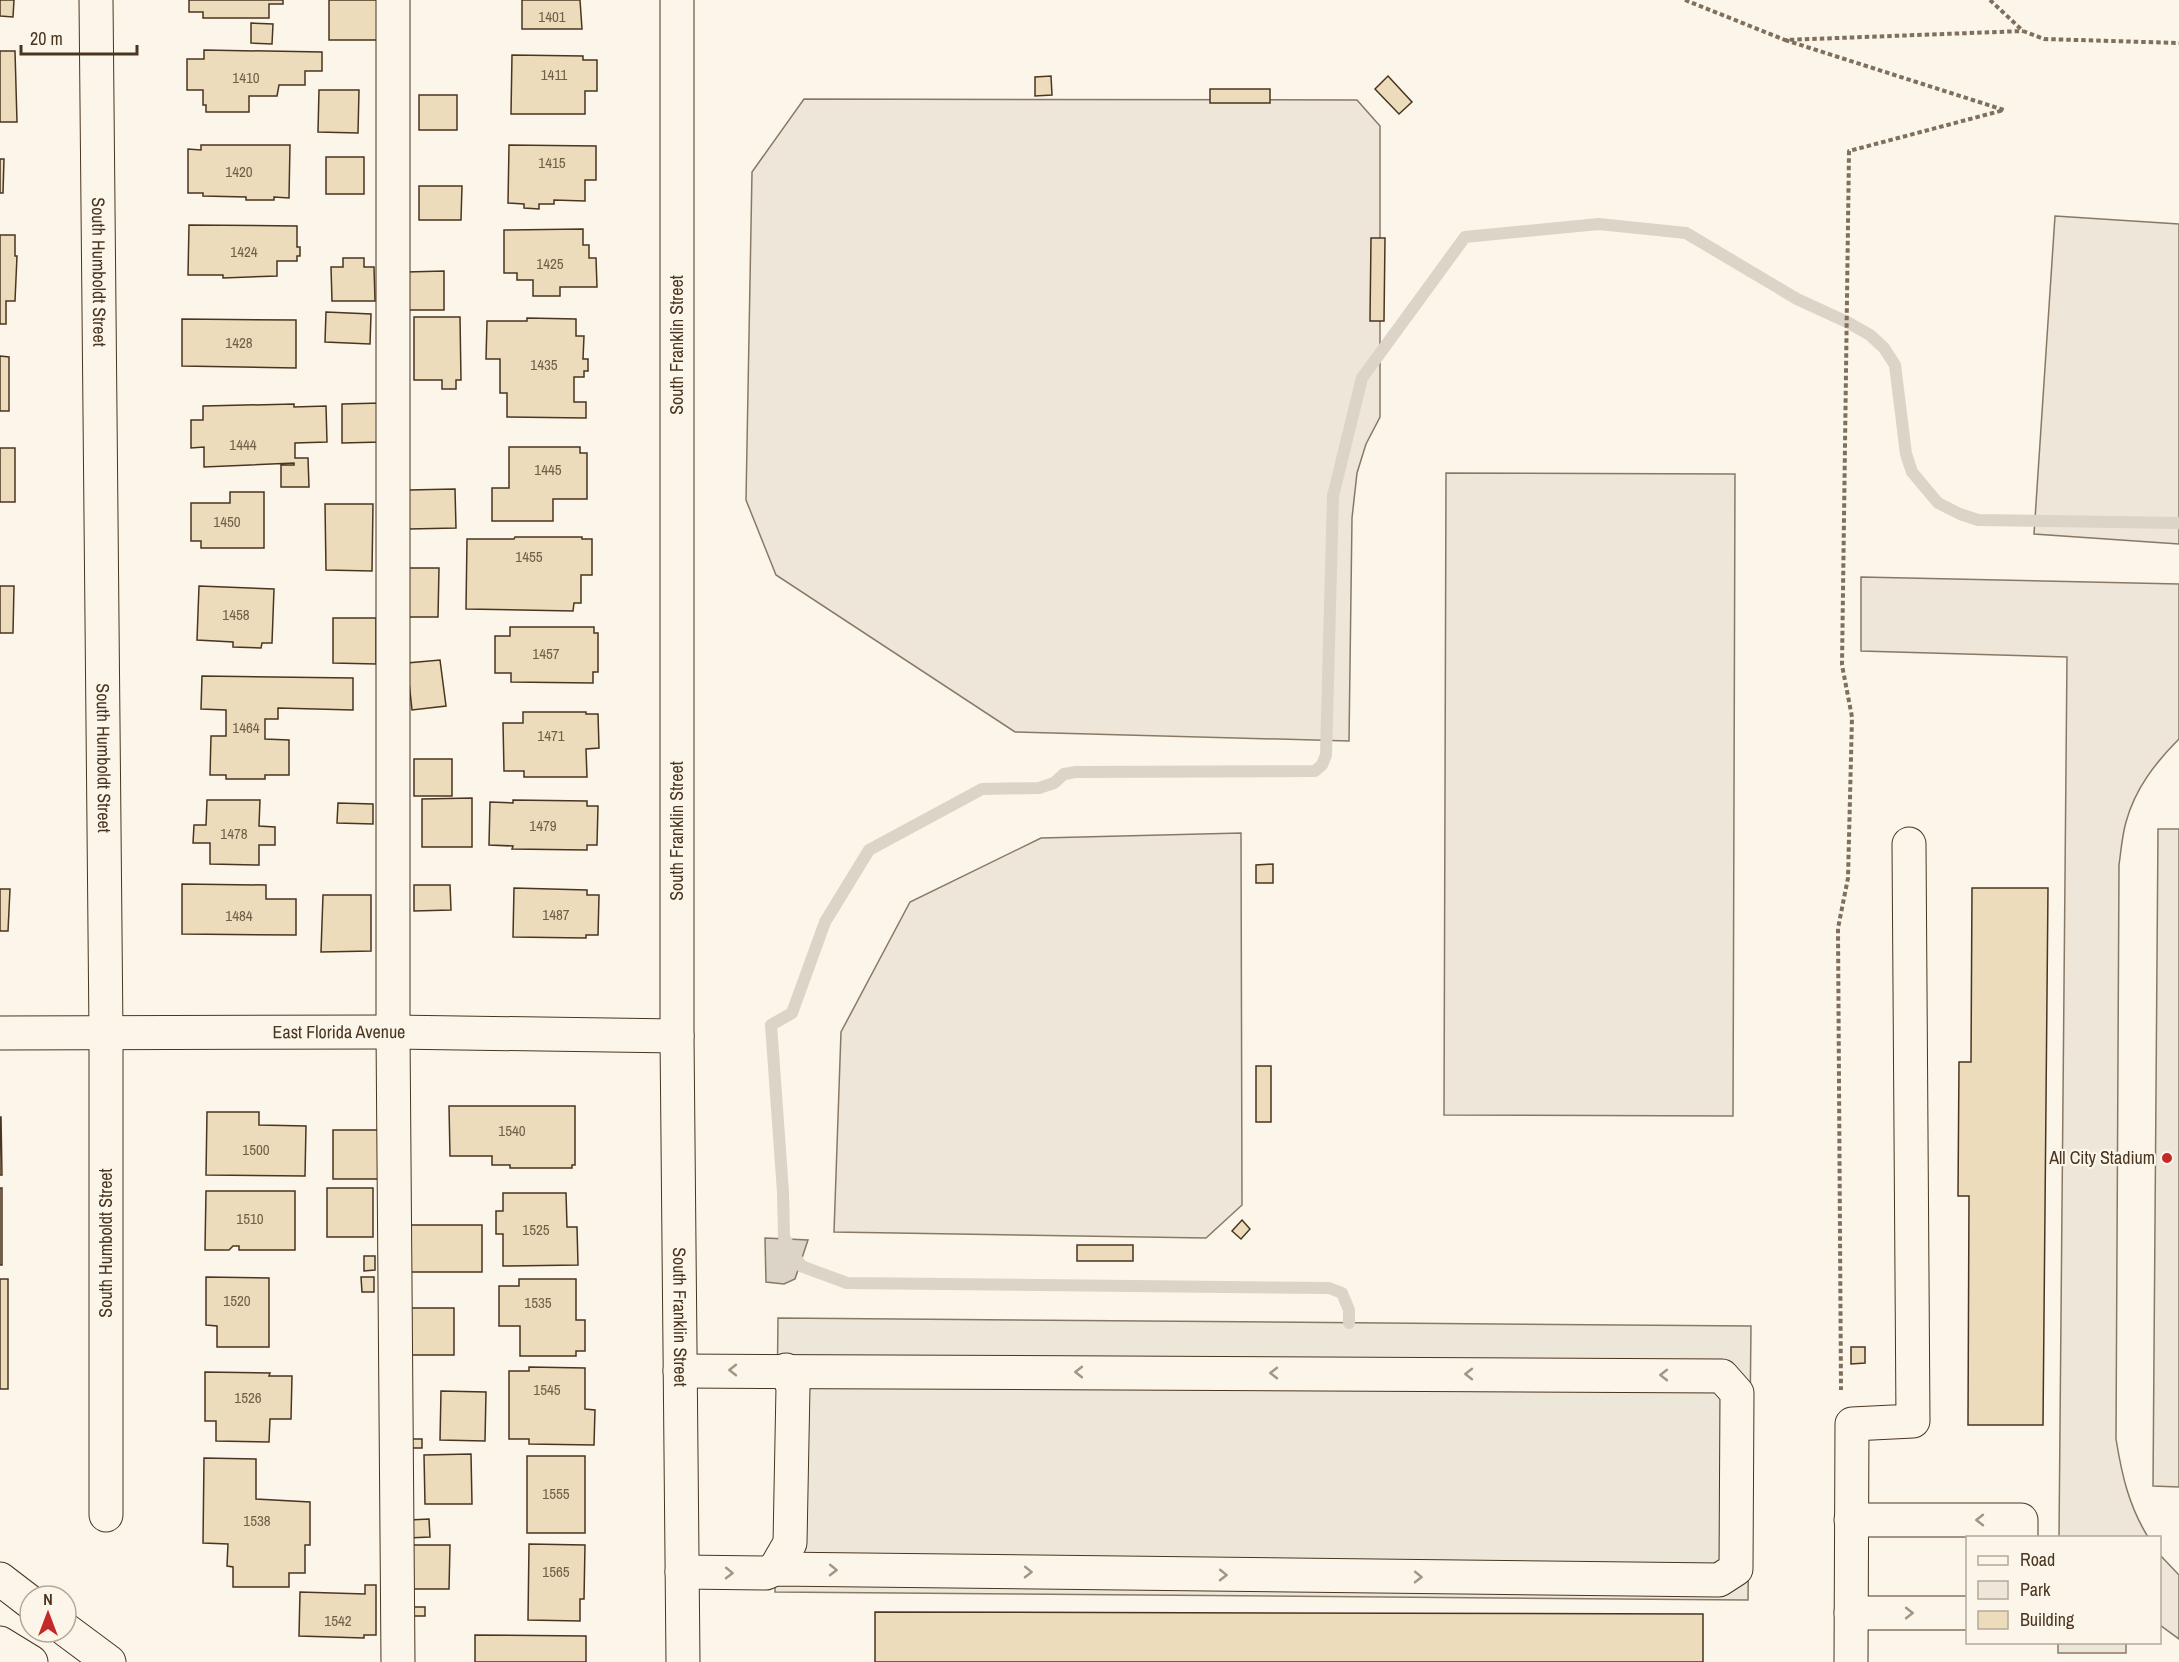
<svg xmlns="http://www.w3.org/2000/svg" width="2179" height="1662" viewBox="0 0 2179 1662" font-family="'Archivo Narrow',sans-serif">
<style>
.green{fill:#ede6d9;stroke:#887966;stroke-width:1.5}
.parking{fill:#ede7d9;stroke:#887966;stroke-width:1.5}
.water{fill:#dcd4c6;stroke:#887966;stroke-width:1.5}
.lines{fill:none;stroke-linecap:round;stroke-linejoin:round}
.stream{stroke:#dcd4c6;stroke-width:12}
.building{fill:#ecdcbc;stroke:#4a3520;stroke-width:1.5}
.minor-casing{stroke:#4a3520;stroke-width:35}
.highway-casing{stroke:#4a3520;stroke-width:35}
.path{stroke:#7f6f5c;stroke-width:4;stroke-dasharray:4.5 3;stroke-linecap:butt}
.minor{stroke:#fbf6e9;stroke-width:33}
.highway{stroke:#fbf6e9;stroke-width:33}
.oneway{stroke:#a29684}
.poi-dot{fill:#c62828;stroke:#fbf6e9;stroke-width:2}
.labels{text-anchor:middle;stroke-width:4.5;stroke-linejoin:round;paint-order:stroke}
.number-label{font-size:15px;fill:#725f47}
.street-label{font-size:18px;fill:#4a3520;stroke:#fbf6e9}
.poi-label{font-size:18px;fill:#4a3520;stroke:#fbf6e9;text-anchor:end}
</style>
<rect width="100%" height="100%" fill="#fbf6e9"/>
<!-- green -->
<g class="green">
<path d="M 804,99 L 1357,100 L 1380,126 L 1380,417 L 1366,444 L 1357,473 L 1352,518 L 1349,741 L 1015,732 L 776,575 L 746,500 L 752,172 Z"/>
<path d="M 2055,216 L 2179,224 L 2179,544 L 2034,534 Z"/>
<path d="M 1446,473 L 1735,474 L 1733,1116 L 1444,1115 Z"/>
<path d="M 1861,577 L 2179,584 L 2179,739 C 2155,763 2135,789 2126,822 C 2122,836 2121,851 2119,865 L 2116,1439 C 2122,1476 2129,1506 2148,1537 L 2059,1537 L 2067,657 L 1861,651 Z"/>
<path d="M 2158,829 L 2179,829 L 2179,1487 L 2153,1486 Z"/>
<path d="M 1241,833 L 1242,1205 L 1206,1238 L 834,1232 L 841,1032 L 910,902 L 1041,838 Z"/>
<path d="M 2160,1555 L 2179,1575 L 2179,1639 L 2160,1625 Z"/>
<rect x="2058" y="1643" width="68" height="10"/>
</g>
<!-- parking -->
<path class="parking" d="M 778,1318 L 1751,1326 L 1748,1600 L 775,1592 Z"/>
<!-- water -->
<path class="water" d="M 765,1238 L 808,1240 L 795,1279 L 784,1284 L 766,1282 Z"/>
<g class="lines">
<!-- stream -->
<path class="stream" d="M 1349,1323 L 1349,1310 L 1342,1293 L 1329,1288 L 847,1283 L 801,1266 L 784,1237 L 783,1192 L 771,1025 L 792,1013 L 825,922 L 869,850 L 982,789 L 1039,788 L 1054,783 L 1064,774 L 1076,772 L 1315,771 L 1322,765 L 1326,755 L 1333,496 L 1362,378 L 1465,237 L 1599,224 L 1686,233 L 1797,299 L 1847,322 L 1870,335 L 1884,348 L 1895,365 L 1906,454 L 1912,472 L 1938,503 L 1960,514 L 1978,520 L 2179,523"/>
</g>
<!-- building -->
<g class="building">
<path d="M 0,0 L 14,0 L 13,17 L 0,16 Z"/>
<path d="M 189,0 L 283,0 L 283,4 L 269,4 L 269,18 L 203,18 L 203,12 L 189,12 Z"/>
<rect x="329" y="0" width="50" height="40"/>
<path d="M 522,0 L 580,0 L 582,29 L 522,29 Z"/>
<path d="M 251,23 L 273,24 L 272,44 L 251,43 Z"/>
<path d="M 204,50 L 322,52 L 322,71 L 305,71 L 305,85 L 279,85 L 277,96 L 249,96 L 249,112 L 206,112 L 206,105 L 203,105 L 203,90 L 187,90 L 187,59 L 204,59 Z"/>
<path d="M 0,51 L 15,51 L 17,122 L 0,122 Z"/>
<path d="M 512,55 L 583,56 L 583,60 L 597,60 L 597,91 L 585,91 L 585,114 L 511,114 Z"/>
<path d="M 1051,76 L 1052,95 L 1035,96 L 1035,77 Z"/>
<path d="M 1388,76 L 1412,102 L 1399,114 L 1375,89 Z"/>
<rect x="1210" y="89" width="60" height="14"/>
<path d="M 319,90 L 359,90 L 358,133 L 318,132 Z"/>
<rect x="419" y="95" width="38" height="35"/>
<path d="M 201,145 L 290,145 L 289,198 L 274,197 L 274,200 L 246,200 L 246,197 L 203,196 L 203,193 L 188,193 L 188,149 L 201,150 Z"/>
<path d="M 509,145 L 596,146 L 596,180 L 585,180 L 585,201 L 554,200 L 554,204 L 539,204 L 539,209 L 524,208 L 524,204 L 508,203 Z"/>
<rect x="326" y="157" width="38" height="37"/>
<path d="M 0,159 L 4,159 L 3,193 L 0,193 Z"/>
<path d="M 419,186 L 462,186 L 461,220 L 419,220 Z"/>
<path d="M 189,225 L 297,226 L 297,247 L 300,247 L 300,256 L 297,256 L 297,261 L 277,261 L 277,276 L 223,278 L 223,275 L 188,275 Z"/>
<path d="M 583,229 L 583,245 L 589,245 L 589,258 L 596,258 L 597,287 L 560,287 L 560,296 L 533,296 L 533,280 L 517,280 L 517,273 L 504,273 L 504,230 Z"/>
<path d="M 0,235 L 15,235 L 15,256 L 17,256 L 15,301 L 6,301 L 6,324 L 0,324 Z"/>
<path d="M 1371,238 L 1385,238 L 1384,321 L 1370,321 Z"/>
<path d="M 343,258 L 364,258 L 364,267 L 374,267 L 375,301 L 332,301 L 331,267 L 343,267 Z"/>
<path d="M 444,271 L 444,310 L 407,310 L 407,272 Z"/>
<path d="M 326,312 L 371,314 L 370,344 L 325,342 Z"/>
<path d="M 414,317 L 460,317 L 461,380 L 456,380 L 456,389 L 442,389 L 442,380 L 414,380 Z"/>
<path d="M 527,318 L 576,319 L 576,336 L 584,336 L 583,359 L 588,359 L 588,371 L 584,371 L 584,377 L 574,377 L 574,402 L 586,402 L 586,418 L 507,417 L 507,393 L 500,393 L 500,359 L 486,359 L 487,321 L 527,321 Z"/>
<path d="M 182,319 L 296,320 L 296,368 L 182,366 Z"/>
<path d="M 0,356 L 9,357 L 9,411 L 0,411 Z"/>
<path d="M 381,403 L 381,442 L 342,443 L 342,404 Z"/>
<path d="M 294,404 L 294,407 L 326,406 L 327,442 L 295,443 L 295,458 L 308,458 L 309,487 L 281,487 L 281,465 L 294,465 L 294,463 L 204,467 L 204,447 L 191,448 L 191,420 L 203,420 L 203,406 Z"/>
<path d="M 509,447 L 580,447 L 580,453 L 587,453 L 587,499 L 553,499 L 553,521 L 492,521 L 492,488 L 509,488 Z"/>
<rect x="0" y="448" width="15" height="54"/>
<path d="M 455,489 L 456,528 L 409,529 L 409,490 Z"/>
<path d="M 230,492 L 264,492 L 264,548 L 201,548 L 201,541 L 191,541 L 191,503 L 230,503 Z"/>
<path d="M 325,504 L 373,504 L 372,571 L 326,570 Z"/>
<path d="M 515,537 L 582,537 L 582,539 L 592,539 L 592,575 L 581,575 L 581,603 L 574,603 L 573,611 L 466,609 L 467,539 L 514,539 Z"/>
<path d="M 400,568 L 439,568 L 438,617 L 400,617 Z"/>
<path d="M 0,586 L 14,586 L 13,633 L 0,633 Z"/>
<path d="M 199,586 L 274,589 L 272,643 L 262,643 L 261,648 L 233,647 L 233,642 L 197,640 Z"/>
<path d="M 333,618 L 376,618 L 376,664 L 333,663 Z"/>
<path d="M 510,627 L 594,627 L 594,633 L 598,633 L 598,672 L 593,672 L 593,683 L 511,682 L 511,673 L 495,673 L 495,636 L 510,636 Z"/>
<path d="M 440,660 L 446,706 L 412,710 L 407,663 Z"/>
<path d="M 202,676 L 353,678 L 353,710 L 278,708 L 278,719 L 265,719 L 265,739 L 289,740 L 289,775 L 265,775 L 265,779 L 226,779 L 226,775 L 210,775 L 211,736 L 226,736 L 226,710 L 201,709 Z"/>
<path d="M 523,712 L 586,712 L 586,714 L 598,714 L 599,748 L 586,749 L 587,777 L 524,777 L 524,771 L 504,771 L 503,723 L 523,723 Z"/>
<rect x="414" y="759" width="38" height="37"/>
<path d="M 472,798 L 472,847 L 422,847 L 422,799 Z"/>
<path d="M 207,800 L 260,800 L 259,826 L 275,827 L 275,845 L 259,845 L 259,865 L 210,864 L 210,843 L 193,843 L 194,825 L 206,825 Z"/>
<path d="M 513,800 L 587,801 L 587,806 L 598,806 L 597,845 L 587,845 L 587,850 L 512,849 L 513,846 L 489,845 L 490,802 L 513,803 Z"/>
<path d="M 338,803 L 373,804 L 373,824 L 337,823 Z"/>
<path d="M 1273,864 L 1273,883 L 1256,883 L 1256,865 Z"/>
<path d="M 182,884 L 266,885 L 266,899 L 296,899 L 296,935 L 182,934 Z"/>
<path d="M 414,885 L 450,885 L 451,910 L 414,911 Z"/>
<path d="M 514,888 L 587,890 L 587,895 L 599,895 L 598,935 L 586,935 L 586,938 L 513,937 Z"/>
<path d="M 1972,888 L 2048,888 L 2043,1425 L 1968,1425 L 1969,1196 L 1958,1196 L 1959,1062 L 1971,1062 Z"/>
<path d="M 0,889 L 10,889 L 8,931 L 0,931 Z"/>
<path d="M 323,895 L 371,895 L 371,951 L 321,952 Z"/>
<rect x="1256" y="1066" width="15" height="56"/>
<path d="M 449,1106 L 575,1106 L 575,1165 L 572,1165 L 572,1168 L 510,1168 L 510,1165 L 492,1165 L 492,1156 L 450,1156 Z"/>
<path d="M 207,1112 L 259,1112 L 259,1125 L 306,1126 L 305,1176 L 206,1175 Z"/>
<path d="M 0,1117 L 1,1117 L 2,1175 L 0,1175 Z"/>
<rect x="333" y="1130" width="45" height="49"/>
<rect x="0" y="1188" width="2" height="77"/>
<rect x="327" y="1188" width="46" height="49"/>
<path d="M 206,1191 L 295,1191 L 295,1250 L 239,1250 L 239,1246 L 233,1246 L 229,1250 L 205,1250 Z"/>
<path d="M 503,1193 L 566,1193 L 567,1227 L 577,1227 L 578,1265 L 503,1266 L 503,1234 L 496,1234 L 496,1211 L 503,1211 Z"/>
<path d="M 1242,1220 L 1250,1229 L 1241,1239 L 1232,1231 Z"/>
<rect x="407" y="1225" width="75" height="47"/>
<rect x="1077" y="1245" width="56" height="16"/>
<path d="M 364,1256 L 375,1256 L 375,1270 L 364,1271 Z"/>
<path d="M 206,1277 L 269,1278 L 269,1347 L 217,1347 L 217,1326 L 206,1325 Z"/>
<path d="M 361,1277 L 374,1277 L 374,1292 L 362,1292 Z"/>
<rect x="0" y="1279" width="8" height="110"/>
<path d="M 519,1279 L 576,1279 L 576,1320 L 585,1320 L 585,1351 L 576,1351 L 576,1356 L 520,1356 L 520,1326 L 499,1326 L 499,1286 L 519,1286 Z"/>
<path d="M 409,1308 L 454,1308 L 454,1355 L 408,1355 Z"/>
<path d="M 1851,1347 L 1865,1347 L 1865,1363 L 1851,1364 Z"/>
<path d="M 529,1367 L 585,1368 L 585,1409 L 595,1410 L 594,1445 L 529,1444 L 529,1439 L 509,1439 L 509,1371 L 529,1371 Z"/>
<path d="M 205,1372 L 270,1373 L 269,1376 L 292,1376 L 291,1419 L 270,1419 L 269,1442 L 216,1441 L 216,1421 L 205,1421 Z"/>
<path d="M 441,1391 L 486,1392 L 485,1441 L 440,1440 Z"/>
<rect x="408" y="1439" width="14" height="9"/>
<path d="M 471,1454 L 472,1504 L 425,1504 L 424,1455 Z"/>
<rect x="527" y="1456" width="58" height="77"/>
<path d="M 204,1458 L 256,1459 L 256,1499 L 310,1502 L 310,1545 L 305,1545 L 305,1573 L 289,1573 L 289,1587 L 233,1587 L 233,1567 L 227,1566 L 228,1544 L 203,1543 Z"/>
<path d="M 429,1519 L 430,1537 L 407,1538 L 409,1520 Z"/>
<path d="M 529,1544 L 585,1545 L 584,1599 L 580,1599 L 580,1621 L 528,1620 Z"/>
<path d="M 413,1545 L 450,1545 L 449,1589 L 413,1589 Z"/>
<path d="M 365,1585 L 376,1585 L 376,1635 L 364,1635 L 364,1638 L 299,1636 L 300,1592 L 365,1594 Z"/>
<rect x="408" y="1607" width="17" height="9"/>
<path d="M 875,1612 L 1703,1614 L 1703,1662 L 875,1662 Z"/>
<path d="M 475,1635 L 586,1636 L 586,1662 L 475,1662 Z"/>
</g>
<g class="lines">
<!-- minor casing -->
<g class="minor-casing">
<g id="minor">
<path id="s1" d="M 96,0 L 106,1034 L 106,1515"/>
<path d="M 393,0 L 393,1032 L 398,1662"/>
<path id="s2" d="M 677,0 L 677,1036 L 683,1662"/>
<path id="s3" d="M 0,1033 L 393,1032 L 677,1036"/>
<path d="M 680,1371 L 1722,1376 L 1737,1393 L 1736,1569 L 1719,1580 L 775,1569 L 766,1573 L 682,1572"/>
<path d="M 1851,1520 L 2021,1520 L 2021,1538"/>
<path d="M 775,1569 L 790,1543 L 793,1387 L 786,1370"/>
<path d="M 1851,1613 L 1968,1613"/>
<path d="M 1851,1662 L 1852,1424 L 1913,1421 L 1909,844"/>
</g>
</g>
<!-- highway casing -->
<g class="highway-casing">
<g id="highway">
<path d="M 0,1579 L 30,1602"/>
<path d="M 66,1630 L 109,1662"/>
<path d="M 0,1643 L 31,1662"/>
</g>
</g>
<!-- path -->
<g class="path">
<path d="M 1685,0 L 1785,40 L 2023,31"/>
<path d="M 1990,0 L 2023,31 L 2044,39 L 2179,43"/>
<path d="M 1785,40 L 2004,110 L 1849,151 L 1842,665 L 1852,717 L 1848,878 L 1838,928 L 1841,1390"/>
</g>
<!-- minor -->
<use href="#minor" class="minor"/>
<!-- highway -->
<use href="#highway" class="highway"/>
</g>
<!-- one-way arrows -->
<defs><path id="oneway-chevron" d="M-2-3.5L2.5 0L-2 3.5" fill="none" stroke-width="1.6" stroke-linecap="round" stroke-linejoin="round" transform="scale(1.5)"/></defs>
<g class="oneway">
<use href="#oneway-chevron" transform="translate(733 1370) rotate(180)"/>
<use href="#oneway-chevron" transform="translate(1079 1372) rotate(-180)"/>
<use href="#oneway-chevron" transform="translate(1274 1373) rotate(-180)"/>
<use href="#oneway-chevron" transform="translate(1469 1374) rotate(-180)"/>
<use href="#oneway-chevron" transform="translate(1664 1375) rotate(-180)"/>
<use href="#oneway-chevron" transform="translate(1980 1520) rotate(180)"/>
<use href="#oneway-chevron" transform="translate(833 1570) rotate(1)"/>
<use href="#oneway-chevron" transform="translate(1028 1572) rotate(1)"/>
<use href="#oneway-chevron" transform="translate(729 1573) rotate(1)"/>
<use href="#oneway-chevron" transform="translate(1223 1575) rotate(1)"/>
<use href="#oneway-chevron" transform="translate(1418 1577) rotate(1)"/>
<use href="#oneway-chevron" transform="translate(1909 1613)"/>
</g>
<!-- markers -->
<circle class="poi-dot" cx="2167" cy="1158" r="6"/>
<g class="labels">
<!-- number labels -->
<g class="number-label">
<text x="552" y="22">1401</text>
<text x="554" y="80">1411</text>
<text x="246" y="83">1410</text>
<text x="552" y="168">1415</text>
<text x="239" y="177">1420</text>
<text x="244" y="257">1424</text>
<text x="550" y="269">1425</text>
<text x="239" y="348">1428</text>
<text x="544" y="370">1435</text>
<text x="243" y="450">1444</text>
<text x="548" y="475">1445</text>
<text x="227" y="527">1450</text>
<text x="529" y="562">1455</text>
<text x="236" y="620">1458</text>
<text x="546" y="659">1457</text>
<text x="246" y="733">1464</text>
<text x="551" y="741">1471</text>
<text x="543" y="831">1479</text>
<text x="234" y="839">1478</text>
<text x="556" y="920">1487</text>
<text x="239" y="921">1484</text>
<text x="512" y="1136">1540</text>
<text x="256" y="1155">1500</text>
<text x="250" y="1224">1510</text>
<text x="536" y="1235">1525</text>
<text x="237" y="1306">1520</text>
<text x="538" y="1308">1535</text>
<text x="547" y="1395">1545</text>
<text x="248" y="1403">1526</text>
<text x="556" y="1499">1555</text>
<text x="257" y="1526">1538</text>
<text x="556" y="1577">1565</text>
<text x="338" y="1626">1542</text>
</g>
<!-- street labels -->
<g class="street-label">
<text dy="6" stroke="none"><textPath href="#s1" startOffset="272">South Humboldt Street</textPath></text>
<text transform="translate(677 345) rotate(-90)" y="6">South Franklin Street</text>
<text dy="6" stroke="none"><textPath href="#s1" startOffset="758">South Humboldt Street</textPath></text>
<text transform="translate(677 831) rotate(-90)" y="6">South Franklin Street</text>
<text dy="6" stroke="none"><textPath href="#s3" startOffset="339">East Florida Avenue</textPath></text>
<text transform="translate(106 1243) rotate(-90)" y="6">South Humboldt Street</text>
<text dy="6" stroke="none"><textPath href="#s2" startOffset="1317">South Franklin Street</textPath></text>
</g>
<!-- poi labels -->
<g class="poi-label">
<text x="2155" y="1164">All City Stadium</text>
</g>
</g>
<!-- legend -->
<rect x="1966" y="1536" width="195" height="108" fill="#fbf6e9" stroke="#b4a999" stroke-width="1.5"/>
<rect x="1978" y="1556" width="30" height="9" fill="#fbf6e9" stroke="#b4a999" stroke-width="1.5"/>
<text x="2020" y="1566" font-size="18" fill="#4a3520">Road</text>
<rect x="1978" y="1581" width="30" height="18" fill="#ede6d9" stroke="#b4a999" stroke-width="1.5"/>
<text x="2020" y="1596" font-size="18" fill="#4a3520">Park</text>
<rect x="1978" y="1611" width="30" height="18" fill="#ecdcbc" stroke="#b4a999" stroke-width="1.5"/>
<text x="2020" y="1626" font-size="18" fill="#4a3520">Building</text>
<!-- north arrow -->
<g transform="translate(48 1614)"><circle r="28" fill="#fbf6e9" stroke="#b4a999" stroke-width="1.5"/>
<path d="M0-4.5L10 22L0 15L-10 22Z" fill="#c62828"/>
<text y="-9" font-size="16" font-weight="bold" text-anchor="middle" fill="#4a3520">N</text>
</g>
<!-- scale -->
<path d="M21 45v9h116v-9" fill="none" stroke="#4a3520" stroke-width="3"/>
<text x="30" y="45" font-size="18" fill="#4a3520" stroke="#fbf6e9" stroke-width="4.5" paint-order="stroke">20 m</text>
</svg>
